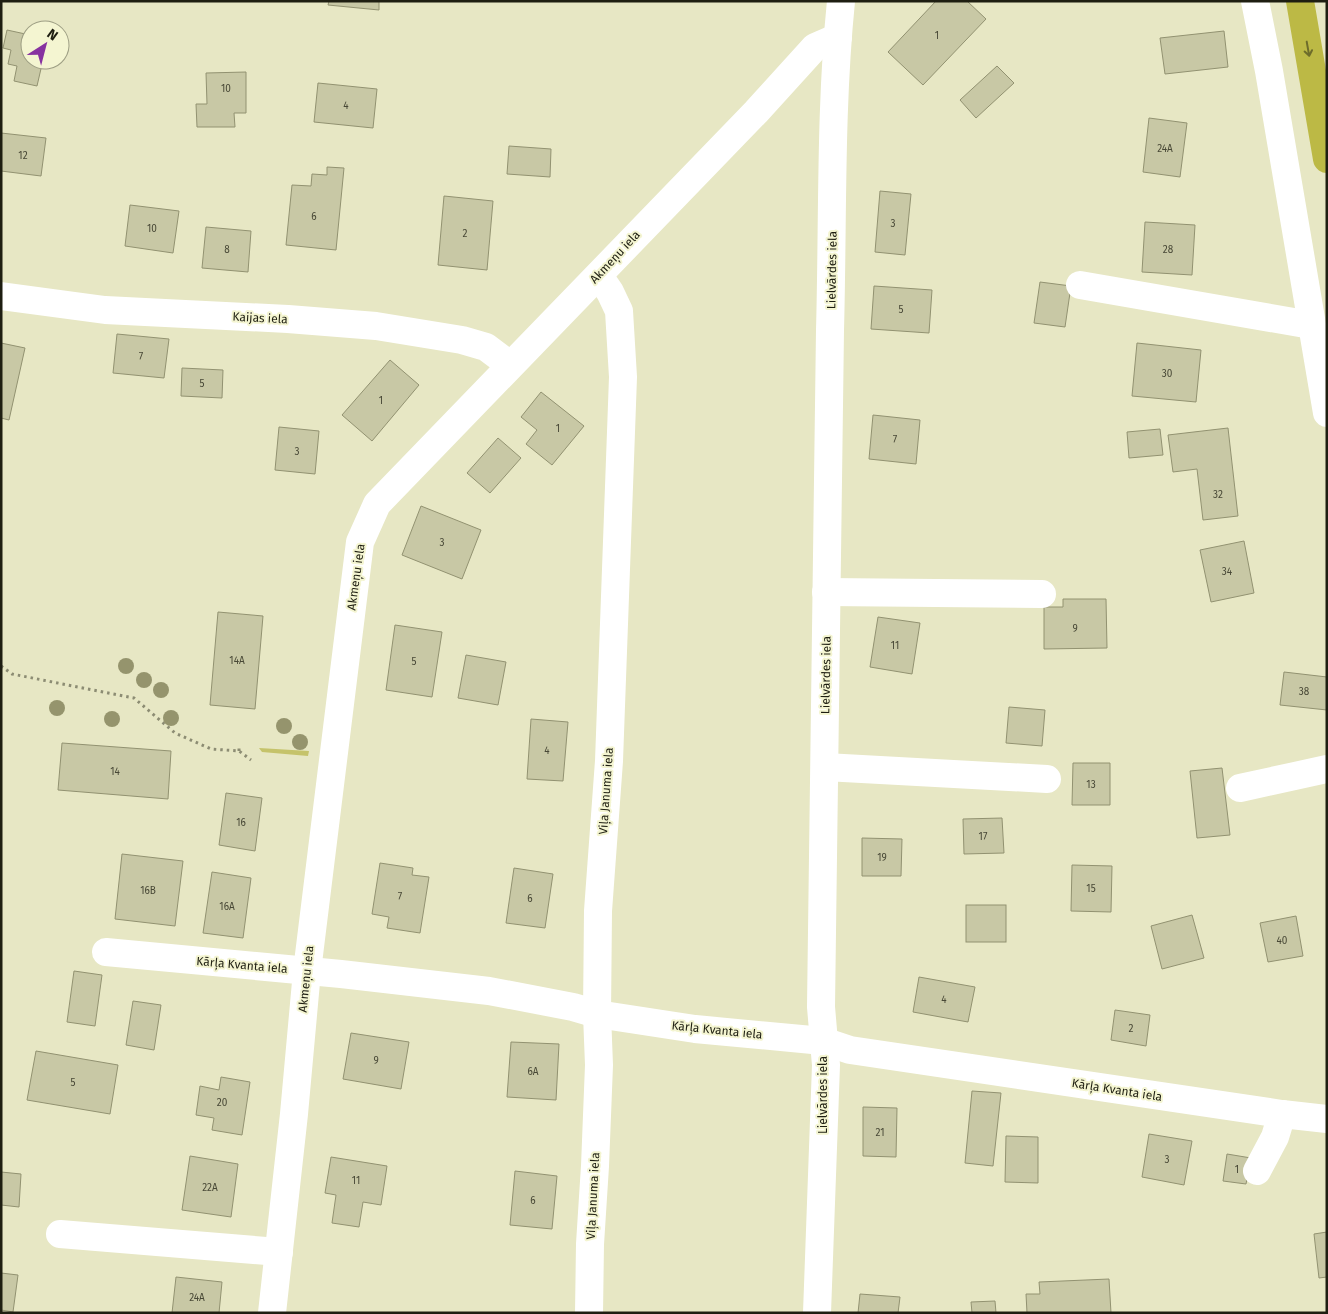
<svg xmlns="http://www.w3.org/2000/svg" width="1328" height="1314" viewBox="0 0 1328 1314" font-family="'Fira Sans',sans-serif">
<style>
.green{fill:#c5c36b}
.building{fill:#c8c8a5;stroke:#929271}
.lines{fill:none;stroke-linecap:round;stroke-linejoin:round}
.path{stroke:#8c8c73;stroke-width:3;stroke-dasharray:2.5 4;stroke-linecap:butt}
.minor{stroke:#fff;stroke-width:28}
.highway{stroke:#bcb945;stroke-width:28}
.tree{fill:#95946d}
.oneway{stroke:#6d6c2b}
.labels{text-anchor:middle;stroke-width:4;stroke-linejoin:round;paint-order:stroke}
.number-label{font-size:10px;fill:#484836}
.street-label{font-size:12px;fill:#1e1e11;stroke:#f4f5d1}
</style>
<rect width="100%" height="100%" fill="#e7e7c4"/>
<!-- green -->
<path class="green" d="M 259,748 L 309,751 L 308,756 L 262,752 Z"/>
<!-- building -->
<g class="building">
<path d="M 329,1 L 379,1 L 379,10 L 328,5 Z"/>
<path d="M 936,1 L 967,1 L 986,19 L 923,85 L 888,52 Z"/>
<path d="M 7,30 L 30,35 L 30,60 L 43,60 L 37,86 L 14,81 L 17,66 L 8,64 L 11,50 L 3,48 Z"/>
<path d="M 1224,31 L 1228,67 L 1165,74 L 1160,38 Z"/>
<path d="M 997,66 L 1014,83 L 976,118 L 960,100 Z"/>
<path d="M 246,72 L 246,113 L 234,113 L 235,127 L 197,127 L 196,104 L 207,104 L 206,73 Z"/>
<path d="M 318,83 L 377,89 L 373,128 L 314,122 Z"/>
<path d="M 1149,118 L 1187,123 L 1180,177 L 1143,172 Z"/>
<path d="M 1,133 L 46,138 L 41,176 L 1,171 Z"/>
<path d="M 509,146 L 551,149 L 550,177 L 507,174 Z"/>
<path d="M 327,167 L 344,168 L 336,250 L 286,245 L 292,185 L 311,186 L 312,174 L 327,175 Z"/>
<path d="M 880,191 L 911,194 L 905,255 L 875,252 Z"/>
<path d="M 444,196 L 493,201 L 487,270 L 438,265 Z"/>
<path d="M 130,205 L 179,211 L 173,253 L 125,246 Z"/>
<path d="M 1145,222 L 1195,225 L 1192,275 L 1142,272 Z"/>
<path d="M 206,227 L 251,231 L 248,272 L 202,268 Z"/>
<path d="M 1040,282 L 1071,286 L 1065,327 L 1034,323 Z"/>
<path d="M 874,286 L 932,290 L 929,333 L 871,329 Z"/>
<path d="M 117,334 L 169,339 L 164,378 L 113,373 Z"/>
<path d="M 1,343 L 25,348 L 9,420 L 1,418 Z"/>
<path d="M 1137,343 L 1201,350 L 1196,402 L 1132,396 Z"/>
<path d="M 390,360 L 419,385 L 372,441 L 342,415 Z"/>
<path d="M 182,368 L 223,370 L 222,398 L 181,396 Z"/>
<path d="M 541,392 L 584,426 L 552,465 L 526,444 L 537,430 L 521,417 Z"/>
<path d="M 873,415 L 920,420 L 916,464 L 869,459 Z"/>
<path d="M 279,427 L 319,431 L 315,474 L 275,470 Z"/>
<path d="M 1228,428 L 1238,516 L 1203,520 L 1197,469 L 1173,472 L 1168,435 Z"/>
<path d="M 1160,429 L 1163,455 L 1129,458 L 1127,432 Z"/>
<path d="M 498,438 L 521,458 L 490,493 L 467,473 Z"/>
<path d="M 421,506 L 481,530 L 462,579 L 402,555 Z"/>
<path d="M 1244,541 L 1254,593 L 1211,602 L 1200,550 Z"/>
<path d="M 1063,599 L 1106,599 L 1107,648 L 1044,649 L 1044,607 L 1063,607 Z"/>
<path d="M 218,612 L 263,616 L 255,709 L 210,705 Z"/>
<path d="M 878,617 L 920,623 L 912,674 L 870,667 Z"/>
<path d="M 395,625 L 442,632 L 432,697 L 386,690 Z"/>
<path d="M 466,655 L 506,662 L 498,705 L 458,698 Z"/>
<path d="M 1284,672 L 1327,677 L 1327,710 L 1280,705 Z"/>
<path d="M 1009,707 L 1045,710 L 1042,746 L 1006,743 Z"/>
<path d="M 531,719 L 568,722 L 563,781 L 527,779 Z"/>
<path d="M 62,743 L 171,751 L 168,799 L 58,790 Z"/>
<path d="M 1073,763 L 1110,763 L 1110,805 L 1072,805 Z"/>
<path d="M 1222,768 L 1230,835 L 1197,838 L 1190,771 Z"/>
<path d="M 226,793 L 262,798 L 255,851 L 219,845 Z"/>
<path d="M 1002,818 L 1004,853 L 964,854 L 963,819 Z"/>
<path d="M 862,838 L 902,839 L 901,876 L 862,876 Z"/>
<path d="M 122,854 L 183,861 L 175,926 L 115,919 Z"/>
<path d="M 380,863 L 413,868 L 412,875 L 429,877 L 420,933 L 387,928 L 389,917 L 372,914 Z"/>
<path d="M 1072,865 L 1112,866 L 1111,912 L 1071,911 Z"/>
<path d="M 514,868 L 553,874 L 545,928 L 506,923 Z"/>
<path d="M 212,872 L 251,878 L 243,938 L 203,933 Z"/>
<rect x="966" y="905" width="40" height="37"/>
<path d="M 1192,915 L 1204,958 L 1162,969 L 1151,926 Z"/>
<path d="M 1296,916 L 1303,956 L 1268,962 L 1260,923 Z"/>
<path d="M 74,971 L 102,975 L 95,1026 L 67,1022 Z"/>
<path d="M 919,977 L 975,987 L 968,1022 L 913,1012 Z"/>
<path d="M 133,1001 L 161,1005 L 154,1050 L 126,1045 Z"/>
<path d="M 1115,1010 L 1150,1015 L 1146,1046 L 1111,1040 Z"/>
<path d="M 351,1033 L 409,1042 L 401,1089 L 343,1079 Z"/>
<path d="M 511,1042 L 559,1044 L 556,1100 L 507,1097 Z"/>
<path d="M 36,1051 L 118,1065 L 110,1114 L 27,1100 Z"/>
<path d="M 221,1077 L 250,1082 L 242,1135 L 212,1130 L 214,1118 L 196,1115 L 200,1086 L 219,1090 Z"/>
<path d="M 972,1091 L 1001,1093 L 993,1166 L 965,1163 Z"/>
<path d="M 863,1107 L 897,1108 L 896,1157 L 863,1156 Z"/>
<path d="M 1149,1134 L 1192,1141 L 1184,1185 L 1142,1177 Z"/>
<path d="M 1006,1136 L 1038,1137 L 1038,1183 L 1005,1182 Z"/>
<path d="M 1227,1154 L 1251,1158 L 1246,1184 L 1223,1181 Z"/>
<path d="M 190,1156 L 238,1164 L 231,1217 L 182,1210 Z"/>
<path d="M 331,1157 L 387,1166 L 381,1205 L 363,1202 L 359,1227 L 332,1223 L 336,1195 L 325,1193 Z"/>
<path d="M 515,1171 L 557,1176 L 552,1229 L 510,1225 Z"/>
<path d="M 1,1172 L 21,1174 L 19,1207 L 1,1205 Z"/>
<path d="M 1327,1232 L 1327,1277 L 1319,1278 L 1314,1234 Z"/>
<path d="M 1,1273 L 18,1275 L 13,1312 L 1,1310 Z"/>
<path d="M 176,1277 L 222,1282 L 219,1313 L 172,1313 Z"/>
<path d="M 1109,1279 L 1111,1313 L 1027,1313 L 1026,1294 L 1040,1294 L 1039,1282 Z"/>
<path d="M 860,1294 L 900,1297 L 898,1313 L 858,1313 Z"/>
<path d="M 995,1301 L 996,1313 L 972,1313 L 971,1302 Z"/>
</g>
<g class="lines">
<!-- path -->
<g class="path">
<path d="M 1,666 L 12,674 L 134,698 L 175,733 L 211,749 L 239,751 L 251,760"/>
<path d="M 239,751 L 239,746"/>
</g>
<!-- minor -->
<g class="minor">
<path d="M 1255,1 L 1269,71 L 1327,413"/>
<path d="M 1080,285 L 1311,325"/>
<path d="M 1,296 L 105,310 L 288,319 L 376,326 L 462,340 L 486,347 L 510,365"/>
<path d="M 826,592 L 1042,594"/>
<path d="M 825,767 L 1047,779"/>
<path d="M 1240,788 L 1327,769"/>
<path d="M 106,952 L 341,974 L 489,991 L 573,1007 L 597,1014 L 695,1029 L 823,1041 L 850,1050 L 1282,1114 L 1327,1119"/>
<path d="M 1257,1171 L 1275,1137 L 1282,1114"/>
<path d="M 60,1234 L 279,1252"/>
<path d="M 272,1313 L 294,1114 L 307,971 L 360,542 L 377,504 L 756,112 L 815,47 L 838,37"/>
<path d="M 589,1313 L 590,1244 L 595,1166 L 599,1065 L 597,1014 L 598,911 L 609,761 L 623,377 L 619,311 L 610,292 L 599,276"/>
<path d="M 817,1313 L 826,1065 L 821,1007 C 825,781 825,555 830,330 C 833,220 830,110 841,1"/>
</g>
<!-- highway -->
<path class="highway" d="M 1300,1 L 1327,159"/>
</g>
<!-- trees -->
<g class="tree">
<circle cx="126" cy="666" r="8"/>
<circle cx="144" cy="680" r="8"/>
<circle cx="161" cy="690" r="8"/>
<circle cx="57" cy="708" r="8"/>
<circle cx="171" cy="718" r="8"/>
<circle cx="112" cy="719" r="8"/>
<circle cx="284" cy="726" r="8"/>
<circle cx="300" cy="742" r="8"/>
</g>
<!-- one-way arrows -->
<defs><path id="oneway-shaft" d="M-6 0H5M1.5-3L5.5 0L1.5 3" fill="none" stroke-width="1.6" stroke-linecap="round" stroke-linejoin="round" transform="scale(1.25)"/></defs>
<use class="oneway" href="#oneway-shaft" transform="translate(1308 49) rotate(80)"/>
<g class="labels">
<!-- number labels -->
<g class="number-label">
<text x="937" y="39">1</text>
<text x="226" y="92">10</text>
<text x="346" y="109">4</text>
<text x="1165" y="152">24A</text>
<text x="23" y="159">12</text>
<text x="314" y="220">6</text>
<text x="893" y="227">3</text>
<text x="152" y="232">10</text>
<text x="465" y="237">2</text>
<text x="227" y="253">8</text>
<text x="1168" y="253">28</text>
<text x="901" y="313">5</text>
<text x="141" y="360">7</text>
<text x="1167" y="377">30</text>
<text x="202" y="387">5</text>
<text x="381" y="404">1</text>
<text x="558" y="432">1</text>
<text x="895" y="443">7</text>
<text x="297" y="455">3</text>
<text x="1218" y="498">32</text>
<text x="442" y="546">3</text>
<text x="1227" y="575">34</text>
<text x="1075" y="632">9</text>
<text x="895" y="649">11</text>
<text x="237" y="664">14A</text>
<text x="414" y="665">5</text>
<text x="1304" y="695">38</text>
<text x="547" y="754">4</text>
<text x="115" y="775">14</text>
<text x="1091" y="788">13</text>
<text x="241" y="826">16</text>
<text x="983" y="840">17</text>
<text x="882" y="861">19</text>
<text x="1091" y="892">15</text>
<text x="148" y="894">16B</text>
<text x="400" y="900">7</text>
<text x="530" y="902">6</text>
<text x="227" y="910">16A</text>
<text x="1282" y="944">40</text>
<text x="944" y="1003">4</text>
<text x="1131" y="1032">2</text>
<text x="376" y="1064">9</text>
<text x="533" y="1075">6A</text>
<text x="73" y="1086">5</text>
<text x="222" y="1106">20</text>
<text x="880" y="1136">21</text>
<text x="1167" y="1163">3</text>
<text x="1237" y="1173">1</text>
<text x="356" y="1184">11</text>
<text x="210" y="1191">22A</text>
<text x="533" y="1204">6</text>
<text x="197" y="1301">24A</text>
</g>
<!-- street labels -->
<g class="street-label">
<text transform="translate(615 257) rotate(-47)" y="4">Akmeņu iela</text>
<text transform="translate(832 270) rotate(-89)" y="4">Lielvārdes iela</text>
<text transform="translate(260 318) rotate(3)" y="4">Kaijas iela</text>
<text transform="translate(356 577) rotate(-82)" y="4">Akmeņu iela</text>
<text transform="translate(826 675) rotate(-89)" y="4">Lielvārdes iela</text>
<text transform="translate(606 791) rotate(-86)" y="4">Viļa Januma iela</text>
<text transform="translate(242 965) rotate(5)" y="4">Kārļa Kvanta iela</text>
<text transform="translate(306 979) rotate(-84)" y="4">Akmeņu iela</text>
<text transform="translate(717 1030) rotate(6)" y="4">Kārļa Kvanta iela</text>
<text transform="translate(1117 1090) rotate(9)" y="4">Kārļa Kvanta iela</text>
<text transform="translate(823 1095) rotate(-90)" y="4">Lielvārdes iela</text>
<text transform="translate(593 1196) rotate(-87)" y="4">Viļa Januma iela</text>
</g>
</g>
<!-- border -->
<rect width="1328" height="1314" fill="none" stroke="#1e1e11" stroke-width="5"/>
<!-- north arrow -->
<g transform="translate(45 45) rotate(36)"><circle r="24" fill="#f4f5d1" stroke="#9e9f84"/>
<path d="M0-4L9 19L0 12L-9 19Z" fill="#8732a0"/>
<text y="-8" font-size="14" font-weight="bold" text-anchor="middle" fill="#1e1e11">N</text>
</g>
</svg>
